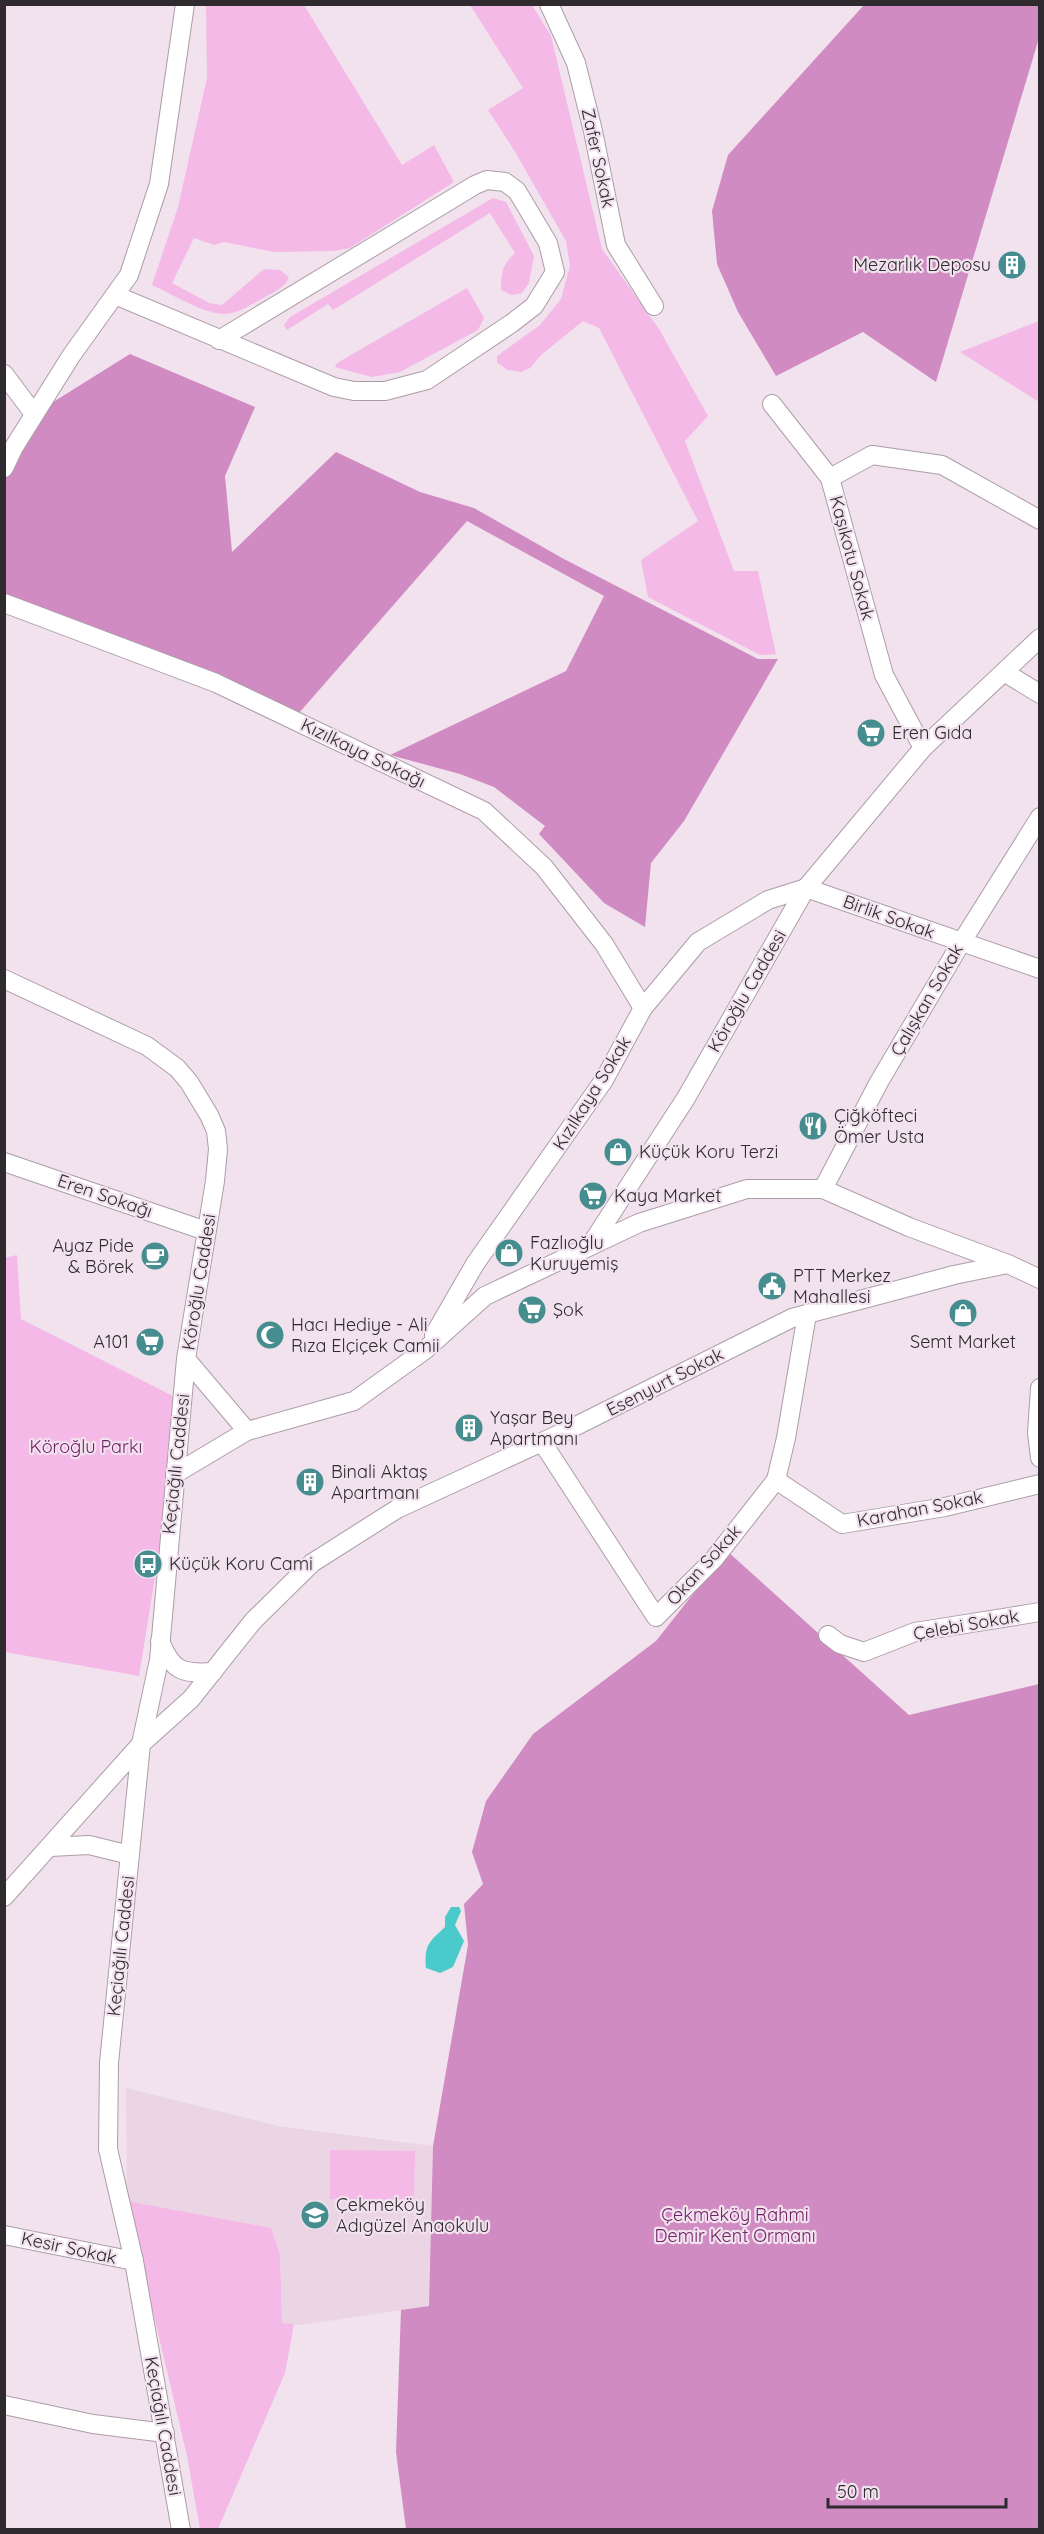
<svg xmlns="http://www.w3.org/2000/svg" width="1044" height="2534" viewBox="0 0 1044 2534" font-family="Quicksand,sans-serif">
<style>
.built{fill:#ebd5e5}
.green{fill:#f4b9e7}
.forest{fill:#d08bc3}
.water{fill:#4acacb}
.lines{fill:none;stroke-linecap:round;stroke-linejoin:round}
.minor-casing{stroke:#ac9da8;stroke-width:20}
.minor{stroke:#fff;stroke-width:18}
.labels{text-anchor:middle;stroke-width:4.5;stroke-linejoin:round;paint-order:stroke}
.street-label{font-size:18px;fill:#2f2a2e;stroke:#f1e2ee}
.poi-label{font-size:18px;fill:#2f2a2e;stroke:#f1e2ee;text-anchor:start}
.park-label{font-size:18px;fill:#722267;stroke:#f1e2ee}
</style>
<rect width="100%" height="100%" fill="#f1e2ee"/>
<!-- built -->
<path class="built" d="M 126,2088 L 278,2126 L 433,2146 L 429,2306 L 301,2325 L 282,2323 L 280,2255 L 127,2201 Z"/>
<!-- green -->
<g class="green">
<path d="M 206,5 L 304,5 L 402,165 L 434,145 L 454,182 L 350,248 L 333,251 L 274,252 L 224,242 L 214,245 L 194,238 L 172,283 L 209,303 L 222,305 L 264,269 L 280,270 L 289,277 C 286,287 274,292 265,297 C 253,303 240,313 226,314 C 205,315 172,294 152,285 L 178,207 L 207,78 Z"/>
<path d="M 470,5 L 532,5 L 551,36 L 602,249 L 659,329 L 708,416 L 685,441 L 734,571 L 758,571 L 776,654 L 760,655 L 648,597 L 641,560 L 698,521 L 599,328 L 583,321 L 541,355 L 530,368 L 521,372 L 508,370 L 497,363 L 497,356 L 540,325 L 561,299 L 570,266 L 566,241 L 514,150 L 488,110 L 523,88 Z"/>
<path d="M 493,198 L 506,202 L 534,256 L 529,283 L 522,293 L 512,295 L 501,290 C 501,273 502,265 515,253 L 490,213 L 333,310 L 328,304 L 287,330 L 284,325 L 290,317 Z"/>
<path d="M 467,288 L 484,318 L 478,330 L 400,372 L 372,377 L 335,367 L 337,363 Z"/>
<path d="M 1039,321 L 1039,402 L 960,352 Z"/>
<path d="M 17,1255 L 21,1319 L 173,1396 L 163,1528 L 139,1676 L 5,1652 L 4,1258 Z"/>
<path d="M 330,2150 L 415,2151 L 414,2200 L 330,2199 Z"/>
<path d="M 127,2201 L 271,2228 L 280,2255 L 282,2323 L 294,2324 L 285,2373 L 218,2529 L 200,2529 L 187,2456 Z"/>
</g>
<!-- forest -->
<g class="forest">
<path d="M 864,5 L 1039,5 L 1039,38 L 936,382 L 863,332 L 776,376 L 738,312 L 717,264 L 712,211 L 728,155 Z"/>
<path d="M 130,354 L 255,407 L 225,476 L 232,552 L 336,452 L 420,492 L 474,508 L 562,558 L 758,659 L 778,659 L 684,821 L 651,863 L 645,927 L 604,903 L 539,834 L 545,826 L 494,787 L 460,774 L 390,755 L 566,671 L 604,596 L 467,521 L 299,713 L 5,596 L 5,468 L 34,414 Z"/>
<path d="M 727,1551 L 909,1715 L 1039,1684 L 1039,2529 L 406,2529 L 396,2452 L 401,2310 L 429,2306 L 433,2146 L 468,1945 L 464,1904 L 483,1884 L 472,1852 L 486,1801 L 533,1734 L 656,1641 Z"/>
</g>
<!-- water -->
<path class="water" d="M 451,1907 L 459,1907 L 461,1911 L 455,1925 L 464,1941 L 453,1967 L 440,1973 L 426,1968 C 424,1945 429,1942 445,1927 L 445,1917 Z"/>
<g class="lines">
<!-- minor casing -->
<g class="minor-casing">
<g id="minor">
<path d="M 549,4 L 576,63 L 593,131 L 616,245 L 654,306"/>
<path d="M 115,295 L 334,387 L 354,391 L 385,391 L 427,380 L 512,323 L 534,306 L 555,272 L 548,243 L 517,191 L 505,182 L 487,180 L 475,185 L 219,340"/>
<path d="M 4,374 L 34,414"/>
<path d="M 772,404 L 830,478"/>
<path d="M 4,468 L 14,447 L 71,356 L 129,275 L 159,184 L 185,4"/>
<path d="M 4,603 L 216,683 L 484,811 L 544,867 L 604,944 L 643,1008"/>
<path d="M 1004,672 L 1040,694"/>
<path d="M 923,748 L 884,675 L 830,478 L 872,455 L 942,465 L 1040,520"/>
<path d="M 806,888 L 1040,969"/>
<path d="M 4,979 L 147,1046 L 177,1068 L 189,1082 L 209,1115 L 216,1131 L 218,1149 L 215,1181 L 186,1359 L 159,1660 L 141,1744 L 109,2063 L 108,2149 L 134,2261 L 181,2530"/>
<path d="M 4,1162 L 206,1231"/>
<path d="M 823,1189 L 879,1082 L 961,943 L 1040,817"/>
<path d="M 590,1246 L 686,1098 L 806,888 L 923,748 L 1040,638"/>
<path d="M 434,1335 L 475,1264 L 604,1080 L 643,1008 L 698,942 L 768,900 L 806,888"/>
<path d="M 186,1359 L 247,1431 L 354,1401 L 425,1350 L 485,1296 L 639,1223 L 747,1189 L 823,1189 L 909,1227 L 1008,1264 L 1040,1279"/>
<path d="M 1040,1388 L 1037,1433 L 1040,1458"/>
<path d="M 542,1442 L 656,1617 L 714,1559 L 776,1480 L 786,1438 L 807,1314"/>
<path d="M 175,1474 L 247,1431"/>
<path d="M 776,1480 L 842,1524 L 945,1507 L 1040,1484"/>
<path d="M 828,1635 L 840,1644 L 864,1652 L 915,1632 L 1040,1612"/>
<path d="M 160,1641 C 172,1671 182,1674 213,1672"/>
<path d="M 50,1847 L 89,1845 L 130,1855"/>
<path d="M 4,1897 L 141,1744 L 191,1699 L 253,1621 L 312,1563 L 397,1509 L 570,1429 L 792,1318 L 954,1275 L 1008,1264"/>
<path d="M 4,2235 L 134,2261"/>
<path d="M 4,2405 L 93,2424 L 165,2433"/>
</g>
</g>
<!-- minor -->
<use href="#minor" class="minor"/>
</g>
<!-- icons -->
<defs>
<g id="building-disc" transform="scale(1.5)"><circle r="9.5" fill="#458d8e" stroke="#f1e2ee"/><path d="M-4-6H4V6H1V3H-1V6H-4ZM-2.5-4.3h1.7v1.8h-1.7ZM.8-4.3h1.7v1.8H.8ZM-2.5-1h1.7V.8h-1.7ZM.8-1h1.7V.8H.8Z" fill="#fff"/></g>
<g id="supermarket-disc" transform="scale(1.5)"><circle r="9.5" fill="#458d8e" stroke="#f1e2ee"/><path d="M-6-5.5h2.5l.6 2H6L4.5 2H-2.5L-4.4-4H-6ZM-1.5 3.2a1.3 1.3 0 1 0 .1 0ZM3 3.2a1.3 1.3 0 1 0 .1 0Z" fill="#fff"/></g>
<g id="restaurant-disc" transform="scale(1.5)"><circle r="9.5" fill="#458d8e" stroke="#f1e2ee"/><path d="M-5-6h1v4h1v-4h1v4h1v-4h1v5L-1.5 .5V6h-2V.5L-5-1ZM5-6V6H3V1.5H1.5Q1.5-4 5-6Z" fill="#fff"/></g>
<g id="shop-disc" transform="scale(1.5)"><circle r="9.5" fill="#458d8e" stroke="#f1e2ee"/><path d="M-5-2.5h2.3a2.7 3.5 0 0 1 5.4 0H5L5.5 6h-11ZM-1.5-2.5h3a1.5 2.3 0 0 0-3 0Z" fill="#fff"/></g>
<g id="cafe-disc" transform="scale(1.5)"><circle r="9.5" fill="#458d8e" stroke="#f1e2ee"/><path d="M-5.5-4.5H6V0H3Q3 3.5 0 3.5H-2.5Q-5.5 3.5-5.5 0ZM3-3.2v2h1.7v-2ZM-6 4.5H4V6H-6Z" fill="#fff"/></g>
<g id="civic-disc" transform="scale(1.5)"><circle r="9.5" fill="#458d8e" stroke="#f1e2ee"/><path d="M-.6-6.5H3V-4.5H.6V-3L4-1V1h2V6H-6V1h2V-1L-.6-3ZM-1.2 2.5V6h2.4V2.5Z" fill="#fff"/></g>
<g id="mosque-disc" transform="scale(1.5)"><circle r="9.5" fill="#458d8e" stroke="#f1e2ee"/><path d="M3.5-4.9A6 6 0 1 0 3.5 4.9A5 5 0 1 1 3.5-4.9Z" fill="#fff"/></g>
<g id="bus-disc" transform="scale(1.5)"><circle r="9.5" fill="#458d8e" stroke="#f1e2ee"/><path d="M-5-6H5V4H4V6H2V4H-2V6H-4V4H-5ZM-3.5-4V0h7V-4ZM-3.5 1.2v1.5H-2V1.2ZM2 1.2v1.5H3.5V1.2Z" fill="#fff"/></g>
<g id="school-disc" transform="scale(1.5)"><circle r="9.5" fill="#458d8e" stroke="#f1e2ee"/><path d="M0-5L7-2L0 1L-7-2ZM-4 1L0 2.5L4 1V4Q0 6-4 4Z" fill="#fff"/></g>
</defs>
<g fill-rule="evenodd">
<use href="#building-disc" x="1012" y="265"/>
<use href="#supermarket-disc" x="871" y="733"/>
<use href="#restaurant-disc" x="813" y="1126"/>
<use href="#shop-disc" x="618" y="1152"/>
<use href="#supermarket-disc" x="593" y="1196"/>
<use href="#shop-disc" x="509" y="1253"/>
<use href="#cafe-disc" x="155" y="1256"/>
<use href="#civic-disc" x="772" y="1286"/>
<use href="#supermarket-disc" x="532" y="1310"/>
<use href="#shop-disc" x="963" y="1313"/>
<use href="#mosque-disc" x="270" y="1335"/>
<use href="#supermarket-disc" x="150" y="1342"/>
<use href="#building-disc" x="469" y="1428"/>
<use href="#building-disc" x="310" y="1482"/>
<use href="#bus-disc" x="148" y="1564"/>
<use href="#school-disc" x="315" y="2215"/>
</g>
<g class="labels">
<!-- street labels -->
<g class="street-label">
<text transform="translate(598 158) rotate(78)" y="6">Zafer Sokak</text>
<text transform="translate(852 558) rotate(75)" y="6">Kaşıkotu Sokak</text>
<text transform="translate(363 753) rotate(26)" y="6">Kızılkaya Sokağı</text>
<text transform="translate(889 917) rotate(20)" y="6">Birlik Sokak</text>
<text transform="translate(747 991) rotate(-60)" y="6">Köroğlu Caddesi</text>
<text transform="translate(927 1000) rotate(-60)" y="6">Çalışkan Sokak</text>
<text transform="translate(592 1093) rotate(-58)" y="6">Kızılkaya Sokak</text>
<text transform="translate(105 1196) rotate(19)" y="6">Eren Sokağı</text>
<text transform="translate(199 1282) rotate(-81)" y="6">Köroğlu Caddesi</text>
<text transform="translate(665 1382) rotate(-27)" y="6">Esenyurt Sokak</text>
<text transform="translate(176 1464) rotate(-84)" y="6">Keçiağılı Caddesi</text>
<text transform="translate(920 1509) rotate(-11)" y="6">Karahan Sokak</text>
<text transform="translate(704 1565) rotate(-48)" y="6">Okan Sokak</text>
<text transform="translate(966 1625) rotate(-10)" y="6">Çelebi Sokak</text>
<text transform="translate(121 1946) rotate(-84)" y="6">Keçiağılı Caddesi</text>
<text transform="translate(69 2248) rotate(12)" y="6">Kesir Sokak</text>
<text transform="translate(163 2426) rotate(80)" y="6">Keçiağılı Caddesi</text>
</g>
<!-- poi labels -->
<g class="poi-label">
<text x="991" y="271" text-anchor="end">Mezarlık Deposu</text>
<text x="892" y="739">Eren Gıda</text>
<text x="834" y="1122">Çiğköfteci<tspan x="834" dy="21">Ömer Usta</tspan></text>
<text x="639" y="1158">Küçük Koru Terzi</text>
<text x="614" y="1202">Kaya Market</text>
<text x="530" y="1249">Fazlıoğlu<tspan x="530" dy="21">Kuruyemiş</tspan></text>
<text x="134" y="1252" text-anchor="end">Ayaz Pide<tspan x="134" dy="21">&amp; Börek</tspan></text>
<text x="793" y="1282">PTT Merkez<tspan x="793" dy="21">Mahallesi</tspan></text>
<text x="553" y="1316">Şok</text>
<text x="291" y="1331">Hacı Hediye - Ali<tspan x="291" dy="21">Rıza Elçiçek Camii</tspan></text>
<text x="129" y="1348" text-anchor="end">A101</text>
<text x="963" y="1348" text-anchor="middle">Semt Market</text>
<text x="490" y="1424">Yaşar Bey<tspan x="490" dy="21">Apartmanı</tspan></text>
<text x="331" y="1478">Binali Aktaş<tspan x="331" dy="21">Apartmanı</tspan></text>
<text x="169" y="1570">Küçük Koru Cami</text>
<text x="336" y="2211">Çekmeköy<tspan x="336" dy="21">Adıgüzel Anaokulu</tspan></text>
</g>
<!-- park labels -->
<g class="park-label">
<text x="86" y="1453">Köroğlu Parkı</text>
<text x="735" y="2221">Çekmeköy Rahmi<tspan x="735" dy="21">Demir Kent Ormanı</tspan></text>
</g>
</g>
<!-- border -->
<rect width="1044" height="2534" fill="none" stroke="#2f2a2e" stroke-width="12"/>
<!-- scale -->
<path d="M828 2498v9h178v-9" fill="none" stroke="#2f2a2e" stroke-width="3"/>
<text x="837" y="2498" font-size="18" fill="#2f2a2e" stroke="#f1e2ee" stroke-width="4.5" paint-order="stroke">50 m</text>
</svg>
